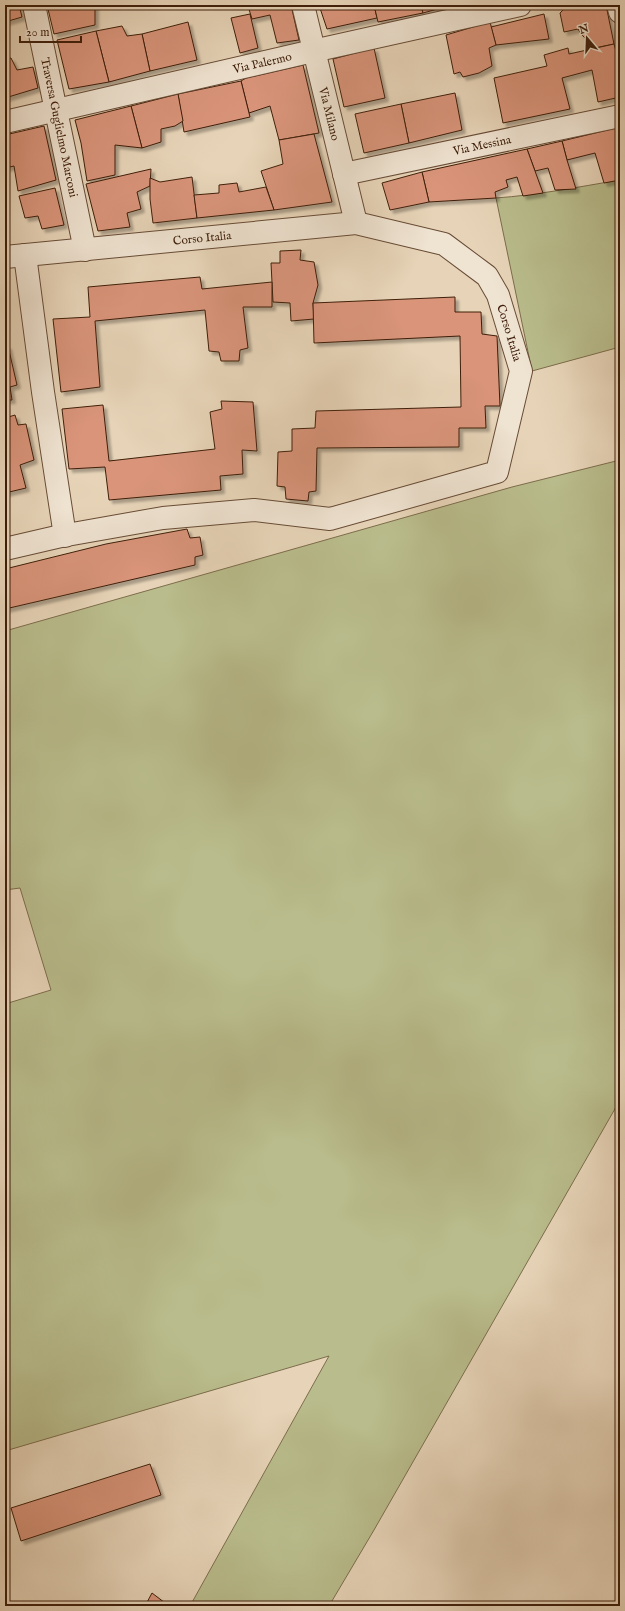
<svg xmlns="http://www.w3.org/2000/svg" width="625" height="1611" viewBox="0 0 625 1611" font-family="'IM FELL English',serif">
<style>
.green{fill:#b9bc8c;stroke:#7c6d4b}
.building{fill:#d9947a;stroke:#3e1e0a;filter:url(#shadow)}
.lines{fill:none;stroke-linecap:round;stroke-linejoin:round}
.street-casing{stroke:#684c36;stroke-width:24}
.street{stroke:#efe3d1;stroke-width:22}
.labels{text-anchor:middle;stroke-width:3;stroke-linejoin:round;paint-order:stroke}
.street-label{font-size:12px;fill:#3e1e0a;stroke:#efe3d1}
</style>
<defs>
<filter id="shadow"><feDropShadow dx="3.5" dy="3.5" stdDeviation="1" flood-color="#0004"/></filter>
</defs>
<rect width="100%" height="100%" fill="#e7d4b8"/>
<filter id="stains"><feTurbulence type="fractalNoise" baseFrequency=".005" numOctaves="4"/><feColorMatrix values="0 0 0 0 .2 0 0 0 0 .09 0 0 0 0 .02 0 0 0 .5 -.17"/></filter>
<radialGradient id="worn" r=".72"><stop offset=".6" stop-color="#630" stop-opacity="0"/><stop offset="1" stop-color="#630" stop-opacity=".3"/></radialGradient>
<!-- green -->
<g class="green">
<path d="M 620,180 L 620,347 L 532,371 L 496,198 C 538,195 578,187 620,180 Z"/>
<path d="M 620,460 L 620,1100 L 374,1530 L 329,1606 L 190,1606 L 329,1356 L 5,1451 L 5,1004 L 51,990 L 20,888 L 5,890 L 5,631 L 512,487 Z"/>
</g>
<!-- building -->
<g class="building">
<path d="M 5,5 L 19,5 L 22,17 L 5,22 Z"/>
<path d="M 47,5 L 95,5 L 95,25 L 54,34 Z"/>
<path d="M 253,5 L 291,5 L 299,40 L 277,43 L 270,15 L 252,19 L 248,6 Z"/>
<path d="M 319,5 L 374,5 L 377,18 L 327,29 Z"/>
<path d="M 374,5 L 421,5 L 423,13 L 378,22 Z"/>
<path d="M 421,5 L 452,5 L 423,13 Z"/>
<path d="M 576,5 L 606,5 L 614,44 L 590,49 L 587,40 L 581,34 L 578,29 L 564,32 L 560,13 L 565,8 Z"/>
<path d="M 250,14 L 258,48 L 240,53 L 231,18 Z"/>
<path d="M 544,14 L 549,39 L 496,45 L 491,27 Z"/>
<path d="M 188,22 L 197,60 L 150,71 L 142,34 Z"/>
<path d="M 490,22 L 496,45 L 489,48 L 492,66 L 479,73 L 463,77 L 460,72 L 454,74 L 446,35 Z"/>
<path d="M 122,26 L 127,36 L 142,34 L 150,71 L 109,82 L 96,31 Z"/>
<path d="M 96,31 L 109,82 L 69,89 L 57,40 Z"/>
<path d="M 614,44 L 620,66 L 620,97 L 598,102 L 592,70 L 562,78 L 570,109 L 503,123 L 494,78 L 547,66 L 544,55 L 568,48 L 569,54 Z"/>
<path d="M 374,48 L 385,98 L 344,107 L 333,59 Z"/>
<path d="M 11,58 L 17,70 L 33,67 L 38,88 L 5,98 L 5,59 Z"/>
<path d="M 303,65 L 319,133 L 279,140 L 270,106 L 249,113 L 241,81 L 246,78 Z"/>
<path d="M 241,81 L 250,117 L 184,132 L 178,94 Z"/>
<path d="M 455,93 L 462,130 L 409,143 L 401,104 Z"/>
<path d="M 178,94 L 183,121 L 175,126 L 161,129 L 161,142 L 142,148 L 131,106 Z"/>
<path d="M 401,104 L 409,143 L 364,153 L 355,114 Z"/>
<path d="M 131,106 L 142,148 L 115,145 L 115,175 L 87,181 L 81,143 L 75,120 Z"/>
<path d="M 44,126 L 56,180 L 18,191 L 14,166 L 5,168 L 5,135 Z"/>
<path d="M 620,127 L 620,180 L 604,183 L 595,153 L 567,160 L 562,141 Z"/>
<path d="M 314,134 L 332,202 L 274,210 L 261,171 L 283,164 L 279,140 Z"/>
<path d="M 562,141 L 567,160 L 576,189 L 555,190 L 548,168 L 535,171 L 527,149 Z"/>
<path d="M 527,149 L 543,193 L 523,196 L 517,177 L 506,180 L 508,187 L 495,192 L 496,198 L 429,202 L 422,172 Z"/>
<path d="M 151,169 L 150,186 L 137,192 L 141,209 L 127,213 L 130,227 L 98,231 L 86,184 Z"/>
<path d="M 422,172 L 429,202 L 390,210 L 382,183 Z"/>
<path d="M 192,177 L 197,218 L 153,223 L 150,199 L 150,178 L 160,182 Z"/>
<path d="M 237,183 L 239,192 L 266,187 L 274,210 L 197,218 L 194,195 L 219,193 L 219,185 Z"/>
<path d="M 55,188 L 64,225 L 42,229 L 38,216 L 25,218 L 19,196 Z"/>
<path d="M 301,250 L 300,260 L 314,262 L 318,285 L 313,303 L 314,319 L 291,321 L 290,303 L 273,302 L 271,263 L 280,263 L 280,251 Z"/>
<path d="M 200,277 L 202,289 L 272,282 L 272,307 L 243,307 L 248,348 L 240,350 L 239,361 L 221,361 L 219,352 L 209,351 L 205,310 L 95,321 L 100,387 L 61,392 L 53,319 L 90,317 L 88,287 Z"/>
<path d="M 455,297 L 455,312 L 481,312 L 482,334 L 497,336 L 500,406 L 485,406 L 486,428 L 459,428 L 459,447 L 317,448 L 316,491 L 309,492 L 308,501 L 286,499 L 285,487 L 277,486 L 278,452 L 292,451 L 292,429 L 315,428 L 316,411 L 461,407 L 460,336 L 314,343 L 313,303 Z"/>
<path d="M 5,346 L 8,346 L 17,385 L 10,387 L 12,400 L 5,400 Z"/>
<path d="M 221,401 L 253,402 L 257,451 L 242,450 L 243,474 L 220,476 L 221,490 L 109,500 L 105,467 L 69,469 L 62,409 L 103,405 L 109,461 L 215,449 L 210,412 L 222,409 Z"/>
<path d="M 15,415 L 18,425 L 26,424 L 34,460 L 20,465 L 26,488 L 5,493 L 5,418 Z"/>
<path d="M 187,529 L 190,538 L 200,537 L 203,555 L 195,557 L 195,565 L 5,609 L 5,569 L 106,544 Z"/>
<path d="M 150,1464 L 161,1495 L 21,1541 L 11,1508 Z"/>
<path d="M 152,1593 L 169,1606 L 145,1606 Z"/>
</g>
<g class="lines">
<!-- street casing -->
<g class="street-casing">
<g id="street">
<path id="s1" d="M 34,5 L 85,250"/>
<path id="s2" d="M 303,5 L 356,223"/>
<path d="M 618,5 L 620,12"/>
<path id="s3" d="M 5,122 L 313,51 L 520,5"/>
<path id="s4" d="M 344,174 L 620,116"/>
<path d="M 25,255 L 43,392 L 65,536"/>
<path id="s5" d="M 5,257 L 356,223 L 444,244 L 487,276 L 498,295 L 521,371 L 497,472 L 330,519 L 254,510 L 163,518 L 61,536 L 5,549"/>
</g>
</g>
<!-- street -->
<use href="#street" class="street"/>
</g>
<g class="labels">
<!-- street labels -->
<g class="street-label">
<text dy="4" stroke="none"><textPath href="#s3" startOffset="264">Via Palermo</textPath></text>
<text dy="4" stroke="none"><textPath href="#s2" startOffset="112">Via Milano</textPath></text>
<text dy="4" stroke="none"><textPath href="#s1" startOffset="125">Traversa Guglielmo Marconi</textPath></text>
<text dy="4" stroke="none"><textPath href="#s4" startOffset="141">Via Messina</textPath></text>
<text dy="4" stroke="none"><textPath href="#s5" startOffset="198">Corso Italia</textPath></text>
<text dy="4" stroke="none"><textPath href="#s5" startOffset="558">Corso Italia</textPath></text>
</g>
</g>
<!-- margin -->
<rect width="625" height="1611" fill="none" stroke="#e7d4b8" stroke-width="20"/>
<rect x="6" y="6" width="613" height="1599" fill="none" stroke="#3e1e0a" stroke-width="2"/>
<rect x="10" y="10" width="605" height="1591" fill="none" stroke="#3e1e0a"/>
<!-- north arrow -->
<g transform="translate(587 38) rotate(341)" stroke="#efe3d1" stroke-width="3" paint-order="stroke">
<path d="M0-3L7 15L0 10L-7 15Z" fill="#3e1e0a"/>
<text y="-6" font-size="11" font-weight="bold" text-anchor="middle" fill="#3e1e0a">N</text>
</g>
<!-- scale -->
<path d="M20 36v6h61v-6" fill="none" stroke="#3e1e0a" stroke-width="2"/>
<text x="26" y="36" font-size="12" fill="#3e1e0a" stroke="#efe3d1" stroke-width="3" paint-order="stroke">20 m</text>
<rect width="100%" height="100%" filter="url(#stains)"/>
<rect width="100%" height="100%" fill="url(#worn)"/>
</svg>
